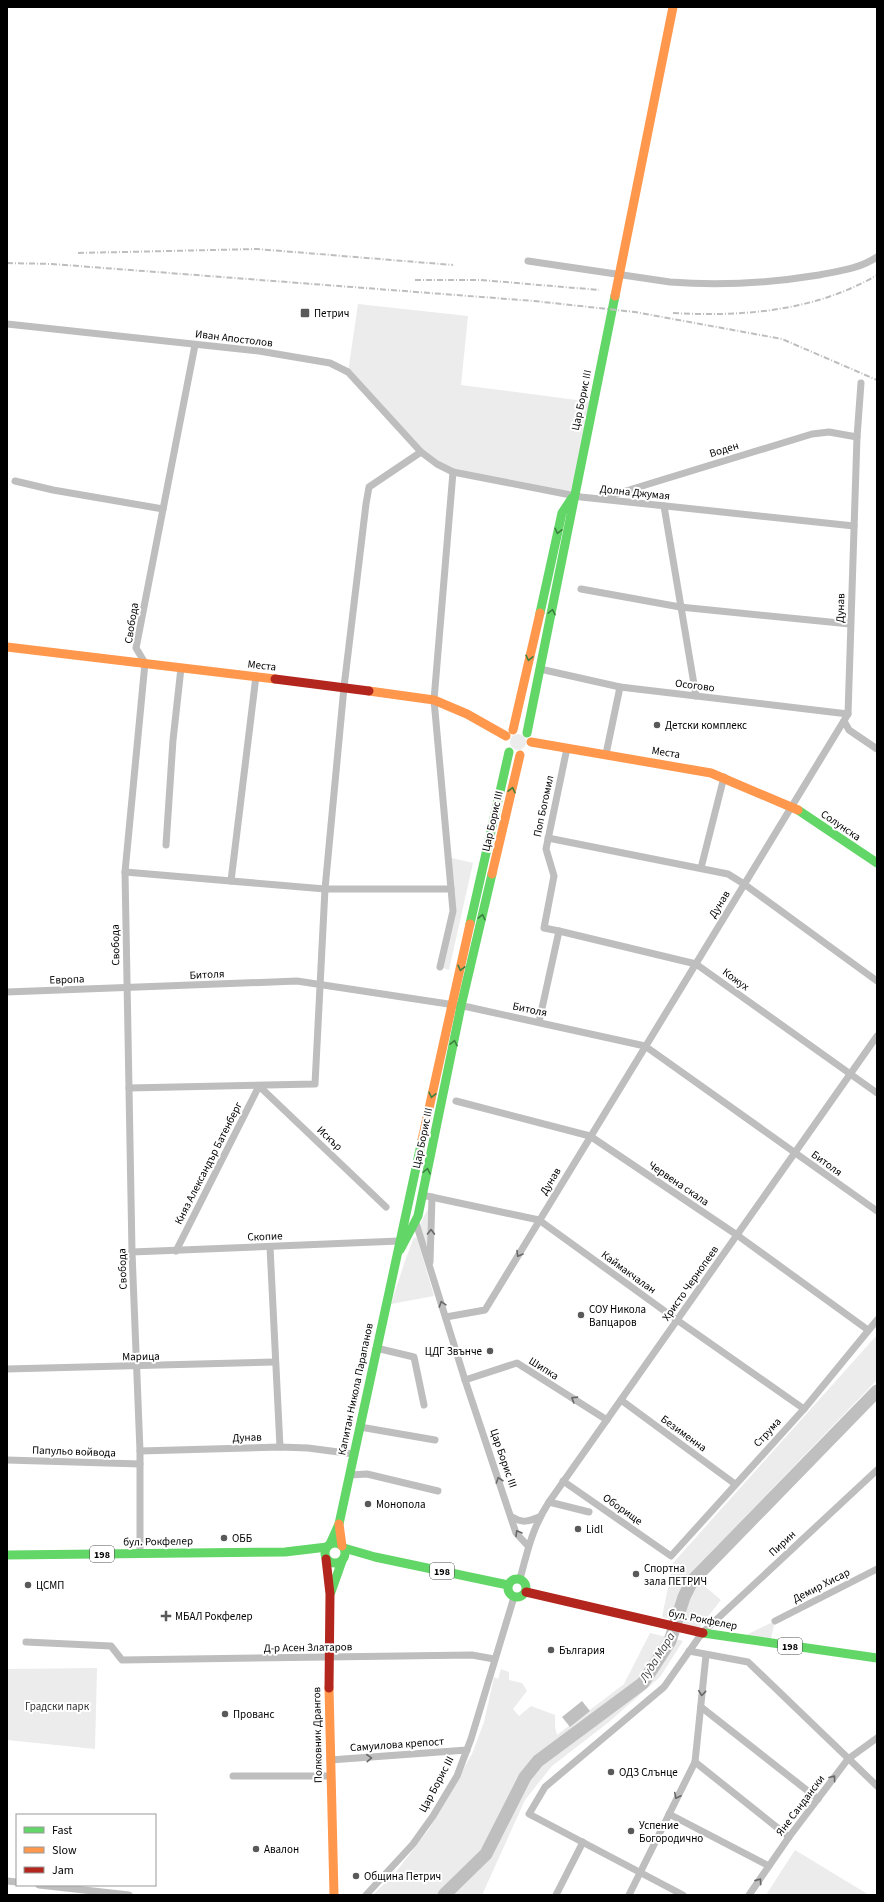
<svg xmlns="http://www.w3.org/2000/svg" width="884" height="1902" viewBox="0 0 884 1902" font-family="'Source Sans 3',sans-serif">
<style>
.green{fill:#ececec}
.water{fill:#bfbfbf}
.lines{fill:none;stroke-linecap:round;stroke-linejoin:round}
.river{stroke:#bfbfbf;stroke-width:13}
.street{stroke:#bebebe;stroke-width:7}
.fast{stroke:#63d668;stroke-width:9}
.slow{stroke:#ff974d;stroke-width:9}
.jam{stroke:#b3261e;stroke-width:9}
.rail{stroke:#bebebe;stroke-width:2;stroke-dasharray:6 2 1 2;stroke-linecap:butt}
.oneway{stroke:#3b803e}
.oneway2{stroke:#686868}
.poi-dot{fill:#595959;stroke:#fff;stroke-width:1.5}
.labels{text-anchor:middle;stroke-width:4;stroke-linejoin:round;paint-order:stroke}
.shield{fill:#fff;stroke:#4c4c4c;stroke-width:1}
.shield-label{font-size:10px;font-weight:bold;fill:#000}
.poi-label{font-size:11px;fill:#000;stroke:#fff;text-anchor:start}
.street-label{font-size:11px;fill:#000;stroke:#fff}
.park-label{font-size:11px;fill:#333;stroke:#fff}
.water-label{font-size:12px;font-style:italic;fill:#444;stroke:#fff}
</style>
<rect width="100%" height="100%" fill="#fff"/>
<!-- green -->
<g class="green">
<path d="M 358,304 L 468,316 L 461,385 L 592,402 L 573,496 L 506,483 L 437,464 L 348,372 Z"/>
<circle cx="518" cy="742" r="8"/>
<path d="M 448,857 L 473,863 L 449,970 L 440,967 L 453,911 Z"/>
<path d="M 428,1209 L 427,1244 L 425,1245 L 420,1224 Z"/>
<path d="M 414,1237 L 417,1238 L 434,1296 L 391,1304 L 405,1261 Z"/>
<path d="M 877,1335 L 877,1380 L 690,1574 L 721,1600 L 699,1628 L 662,1617 L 673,1563 Z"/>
<path d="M 775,1621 L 770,1643 L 740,1638 Z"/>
<path d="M 650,1633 L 683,1641 L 660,1677 L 609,1722 L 552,1766 L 525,1800 L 482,1895 L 373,1895 L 396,1872 L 429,1829 L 472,1754 L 484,1722 L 494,1677 L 498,1679 L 501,1669 L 509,1672 L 509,1680 L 522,1683 L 527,1691 L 513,1709 L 519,1716 L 531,1706 L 555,1715 L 555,1727 L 557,1735 L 624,1684 Z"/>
<path d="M 97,1668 L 95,1749 L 7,1740 L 7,1669 Z"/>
<path d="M 795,1850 L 869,1895 L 766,1895 Z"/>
</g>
<!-- water -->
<path class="water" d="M 582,1701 L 590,1711 L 570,1727 L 562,1717 Z"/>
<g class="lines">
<!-- river -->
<path class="river" d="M 444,1895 L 486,1854 L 525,1777 L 538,1761 L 643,1683 L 670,1641 L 684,1597 L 692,1581 L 877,1391"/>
<!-- street -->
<g class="street">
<path d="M 528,261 L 670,282 C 720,286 770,283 819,275 C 839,271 859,269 877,257"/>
<path d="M 7,324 L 259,351 L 330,363 L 348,372 L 421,452 L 437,464 L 453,472 L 581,497 L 854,526"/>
<path d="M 15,481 L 53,490 L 163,509"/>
<path d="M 603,498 L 812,434 L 829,432 L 857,437"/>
<path d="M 664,506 L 696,696"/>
<path d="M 581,589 L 680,607 L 850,624"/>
<path d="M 540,669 L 620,687 L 848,714"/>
<path d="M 844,721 L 849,730 L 877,749"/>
<path d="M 606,754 L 620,687"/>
<path d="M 548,838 L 728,874 L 744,884 L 877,981"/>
<path d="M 166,845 L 173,740 L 181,668"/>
<path d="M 701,868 L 724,777"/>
<path d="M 125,872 L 325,889 L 451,889"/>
<path d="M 231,881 L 256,676"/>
<path d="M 559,931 L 696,964 L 877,1093"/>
<path d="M 440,967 L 453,911 L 434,700 L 453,472"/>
<path d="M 7,992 L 297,981 L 468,1007 L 645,1046 L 877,1211"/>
<path d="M 539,1022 L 559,931 L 544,928 L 554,876 L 546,849 L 567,748"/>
<path d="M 129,1088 L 315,1084 L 325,889 L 344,687 L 366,504 L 369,487 L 421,452"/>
<path d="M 456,1101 L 590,1136 L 737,1235 L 868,1330"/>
<path d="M 422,1195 L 539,1220 L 677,1320 L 804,1409"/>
<path d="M 416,1223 L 465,1380 L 516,1533 L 528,1546"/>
<path d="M 270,1247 L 280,1447"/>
<path d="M 176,1251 L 259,1086 L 386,1207"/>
<path d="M 132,1252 L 399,1241"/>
<path d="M 430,1262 L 432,1197"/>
<path d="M 446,1317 L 485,1310 L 848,714 L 857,437 L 861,383"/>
<path d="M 376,1348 L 414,1357 L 424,1405"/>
<path d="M 7,1369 L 275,1362"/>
<path d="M 465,1380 L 517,1363 L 607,1420"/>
<path d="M 621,1400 L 735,1484"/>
<path d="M 360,1427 L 435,1440"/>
<path d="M 140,1451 L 280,1447 L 308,1448 L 354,1454"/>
<path d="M 7,1460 L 140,1464"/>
<path d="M 350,1475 L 367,1474 L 438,1491"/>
<path d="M 563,1481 L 671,1556 L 804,1409 L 877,1320"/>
<path d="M 549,1502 L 589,1512"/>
<path d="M 512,1517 C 522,1523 528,1522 539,1517"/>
<path d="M 140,1553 L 140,1451 L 132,1252 L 125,872 L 145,663 L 136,648 L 195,345"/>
<path d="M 520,1579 C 527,1552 533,1526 549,1502 L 877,1036"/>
<path d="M 775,1621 L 877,1569"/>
<path d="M 26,1642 L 111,1646 L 122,1660 L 472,1655 L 494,1659"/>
<path d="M 689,1651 L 748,1662 L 877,1786"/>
<path d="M 701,1707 L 818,1799"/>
<path d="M 330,1760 L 467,1750"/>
<path d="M 695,1762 L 789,1837"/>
<path d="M 233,1776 L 330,1776"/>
<path d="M 669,1814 L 769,1866"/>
<path d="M 7,1881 L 17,1882"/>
<path d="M 39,1885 L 129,1895"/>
<path d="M 366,1895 L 413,1844 L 433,1816 L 457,1776 L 471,1739 L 514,1597"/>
<path d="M 556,1895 L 583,1842"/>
<path d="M 629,1895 L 695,1762 L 706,1655"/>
<path d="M 683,1895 L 529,1814 L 545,1787 L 664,1687 L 702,1633 L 877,1470"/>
<path d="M 749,1895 L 789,1837 L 848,1759 L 877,1738"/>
</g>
<!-- fast -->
<g class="fast">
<path d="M 540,613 L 562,513 L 572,498"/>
<path d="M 527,733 L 615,296"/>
<path d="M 798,810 L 877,863"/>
<path d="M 470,924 L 509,752"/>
<path d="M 400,1250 L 418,1216 L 461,1006 L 492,874"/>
<circle cx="335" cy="1553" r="10"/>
<path d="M 330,1544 L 339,1524 L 422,1140"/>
<path d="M 344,1548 L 375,1557 L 508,1585"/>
<path d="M 7,1555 L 285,1552 L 327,1547"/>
<circle cx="517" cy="1588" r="9"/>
<path d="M 331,1592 L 342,1561"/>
<path d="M 703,1633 L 877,1658"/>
</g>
<!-- slow -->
<g class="slow">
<path d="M 615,296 L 673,7"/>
<path d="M 7,647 L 275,679"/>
<path d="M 369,691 L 434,700 L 467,714 L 506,736"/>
<path d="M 513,730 L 540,613"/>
<path d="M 531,742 L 711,773 L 798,810"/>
<path d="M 492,874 L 520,755"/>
<path d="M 422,1140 L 470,924"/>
<path d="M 339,1524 L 342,1546"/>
<path d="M 329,1688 L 334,1895"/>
</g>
<!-- jam -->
<g class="jam">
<path d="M 275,679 L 369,691"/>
<path d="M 326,1559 L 330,1594 L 329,1688"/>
<path d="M 526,1592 L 703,1633"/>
</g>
<!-- rail -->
<g class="rail">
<path d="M 78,253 L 257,249 L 453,265"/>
<path d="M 7,263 L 52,264 L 534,301 L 635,312 L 782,339 L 877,380"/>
<path d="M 415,280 L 481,280 L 599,290"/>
<path d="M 673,313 C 743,317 816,311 877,275"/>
</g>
</g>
<!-- one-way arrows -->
<defs><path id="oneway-chevron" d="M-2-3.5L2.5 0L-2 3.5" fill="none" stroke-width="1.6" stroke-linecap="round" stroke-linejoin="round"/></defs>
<g class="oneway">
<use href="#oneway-chevron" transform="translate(558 531) rotate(103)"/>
<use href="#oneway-chevron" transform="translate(552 612) rotate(-78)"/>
<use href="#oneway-chevron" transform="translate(529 658) rotate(103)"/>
<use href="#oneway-chevron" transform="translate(512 790) rotate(-77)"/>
<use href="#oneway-chevron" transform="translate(482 917) rotate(-77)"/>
<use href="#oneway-chevron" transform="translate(461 968) rotate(103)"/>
<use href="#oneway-chevron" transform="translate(454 1043) rotate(-78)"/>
<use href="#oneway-chevron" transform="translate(432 1095) rotate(103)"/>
<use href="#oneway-chevron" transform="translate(427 1171) rotate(-78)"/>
</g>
<g class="oneway2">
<use href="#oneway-chevron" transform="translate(431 1232) rotate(-89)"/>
<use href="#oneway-chevron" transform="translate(519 1254) rotate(121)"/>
<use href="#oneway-chevron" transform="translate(442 1304) rotate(-108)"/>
<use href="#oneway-chevron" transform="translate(574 1399) rotate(-148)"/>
<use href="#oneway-chevron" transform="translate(499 1480) rotate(-109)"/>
<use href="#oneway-chevron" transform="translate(518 1533) rotate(-120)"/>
<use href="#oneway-chevron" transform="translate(702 1693) rotate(96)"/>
<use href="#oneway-chevron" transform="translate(369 1758) rotate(-4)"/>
<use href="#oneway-chevron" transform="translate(833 1778) rotate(-53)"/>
<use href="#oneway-chevron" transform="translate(677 1796) rotate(117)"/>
<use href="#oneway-chevron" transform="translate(759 1881) rotate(-55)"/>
</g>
<!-- markers -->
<g class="poi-dot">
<rect x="300" y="308" width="10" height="10" rx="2"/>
<circle cx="657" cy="725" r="4"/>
<circle cx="581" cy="1315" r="4"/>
<circle cx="490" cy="1351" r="4"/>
<circle cx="368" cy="1504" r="4"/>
<circle cx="578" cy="1529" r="4"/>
<circle cx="224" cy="1538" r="4"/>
<circle cx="636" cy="1574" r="4"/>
<circle cx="28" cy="1585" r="4"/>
<path d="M164 1610h4v4h4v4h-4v4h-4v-4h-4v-4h4z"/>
<circle cx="551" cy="1650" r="4"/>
<circle cx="225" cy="1714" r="4"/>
<circle cx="611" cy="1772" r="4"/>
<circle cx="631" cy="1831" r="4"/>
<circle cx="256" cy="1849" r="4"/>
<circle cx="356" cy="1876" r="4"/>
</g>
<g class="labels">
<!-- shield labels -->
<g class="shield">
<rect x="90" y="1546" width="24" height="16" rx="3"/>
<rect x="430" y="1563" width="24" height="16" rx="3"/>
<rect x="778" y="1638" width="24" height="16" rx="3"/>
</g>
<g class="shield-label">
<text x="102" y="1558">198</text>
<text x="442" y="1575">198</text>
<text x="790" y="1650">198</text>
</g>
<!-- poi labels -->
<g class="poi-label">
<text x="314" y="317">Петрич</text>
<text x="665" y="729">Детски комплекс</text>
<text x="589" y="1313">СОУ Никола<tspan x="589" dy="13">Вапцаров</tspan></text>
<text x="482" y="1355" text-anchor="end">ЦДГ Звънче</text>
<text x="376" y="1508">Монопола</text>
<text x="586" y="1533">Lidl</text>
<text x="232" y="1542">ОББ</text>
<text x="644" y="1572">Спортна<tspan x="644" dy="13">зала ПЕТРИЧ</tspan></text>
<text x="36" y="1589">ЦСМП</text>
<text x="175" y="1620">МБАЛ Рокфелер</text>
<text x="559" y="1654">България</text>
<text x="233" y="1718">Прованс</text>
<text x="619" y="1776">ОДЗ Слънце</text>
<text x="639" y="1829">Успение<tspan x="639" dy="13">Богородично</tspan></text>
<text x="264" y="1853">Авалон</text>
<text x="364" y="1880">Община Петрич</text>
</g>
<!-- street labels -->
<g class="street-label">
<text transform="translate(234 338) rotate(7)" y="4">Иван Апостолов</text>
<text transform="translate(581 400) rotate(-78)" y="4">Цар Борис III</text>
<text transform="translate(724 449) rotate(-17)" y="4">Воден</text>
<text transform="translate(635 492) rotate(6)" y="4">Долна Джумая</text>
<text transform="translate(840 608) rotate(-88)" y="4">Дунав</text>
<text transform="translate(131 623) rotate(-81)" y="4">Свобода</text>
<text transform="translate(262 665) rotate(6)" y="4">Места</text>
<text transform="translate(695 685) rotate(7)" y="4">Осогово</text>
<text transform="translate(666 752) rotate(9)" y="4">Места</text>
<text transform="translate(543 806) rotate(-78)" y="4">Поп Богомил</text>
<text transform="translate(492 821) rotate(-77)" y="4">Цар Борис III</text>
<text transform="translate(841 825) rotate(34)" y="4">Солунска</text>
<text transform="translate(719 904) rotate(-58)" y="4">Дунав</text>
<text transform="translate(115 945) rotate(-91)" y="4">Свобода</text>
<text transform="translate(207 974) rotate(-3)" y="4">Битоля</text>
<text transform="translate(67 979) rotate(-2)" y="4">Европа</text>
<text transform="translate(736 979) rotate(36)" y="4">Кожух</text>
<text transform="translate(530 1009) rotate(12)" y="4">Битоля</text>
<text transform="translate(330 1138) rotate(43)" y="4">Искър</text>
<text transform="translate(422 1138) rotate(-78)" y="4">Цар Борис III</text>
<text transform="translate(208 1163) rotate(-63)" y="4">Княз Александър Батенберг</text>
<text transform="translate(827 1163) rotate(36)" y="4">Битоля</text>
<text transform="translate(550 1181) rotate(-59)" y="4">Дунав</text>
<text transform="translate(679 1183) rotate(34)" y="4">Червена скала</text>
<text transform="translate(265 1236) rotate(-2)" y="4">Скопие</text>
<text transform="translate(122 1269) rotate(-92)" y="4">Свобода</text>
<text transform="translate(629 1272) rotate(36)" y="4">Каймакчалан</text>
<text transform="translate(690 1283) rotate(-55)" y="4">Христо Чернопеев</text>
<text transform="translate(141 1356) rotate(-1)" y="4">Марица</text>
<text transform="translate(544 1368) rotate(32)" y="4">Шипка</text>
<text transform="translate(355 1389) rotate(-78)" y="4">Капитан Никола Парапанов</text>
<text transform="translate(767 1432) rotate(-48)" y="4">Струма</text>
<text transform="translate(684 1433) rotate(36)" y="4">Безименна</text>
<text transform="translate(247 1437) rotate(-2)" y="4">Дунав</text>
<text transform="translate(74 1451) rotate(2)" y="4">Папульо войвода</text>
<text transform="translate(504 1458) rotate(71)" y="4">Цар Борис III</text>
<text transform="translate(623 1509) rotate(35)" y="4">Оборище</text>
<text transform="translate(158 1541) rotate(-1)" y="4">бул. Рокфелер</text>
<text transform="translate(782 1543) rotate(-43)" y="4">Пирин</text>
<text transform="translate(821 1585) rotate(-27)" y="4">Демир Хисар</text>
<text transform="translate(703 1619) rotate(11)" y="4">бул. Рокфелер</text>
<text transform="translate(308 1647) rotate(-1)" y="4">Д-р Асен Златаров</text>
<text transform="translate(317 1735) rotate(-91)" y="4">Полковник Дрангов</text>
<text transform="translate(397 1744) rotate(-4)" y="4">Самуилова крепост</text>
<text transform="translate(436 1784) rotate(-62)" y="4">Цар Борис III</text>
<text transform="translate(800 1805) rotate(-53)" y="4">Яне Сандански</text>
</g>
<!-- park labels -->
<g class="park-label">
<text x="57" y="1710">Градски парк</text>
</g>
<!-- water labels -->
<g class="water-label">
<text transform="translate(657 1657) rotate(-58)" y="4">Луда Мара</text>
</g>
</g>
<!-- border -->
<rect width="884" height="1902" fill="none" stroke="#000000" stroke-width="16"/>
<!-- legend -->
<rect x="16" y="1814" width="140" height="72" fill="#ffffff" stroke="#999999"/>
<rect x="24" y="1827" width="20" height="6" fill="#63d668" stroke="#999999"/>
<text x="52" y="1834" font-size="12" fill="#000000">Fast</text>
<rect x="24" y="1847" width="20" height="6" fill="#ff974d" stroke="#999999"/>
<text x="52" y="1854" font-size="12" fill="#000000">Slow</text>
<rect x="24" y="1867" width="20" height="6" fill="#b3261e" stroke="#999999"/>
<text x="52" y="1874" font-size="12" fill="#000000">Jam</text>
</svg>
